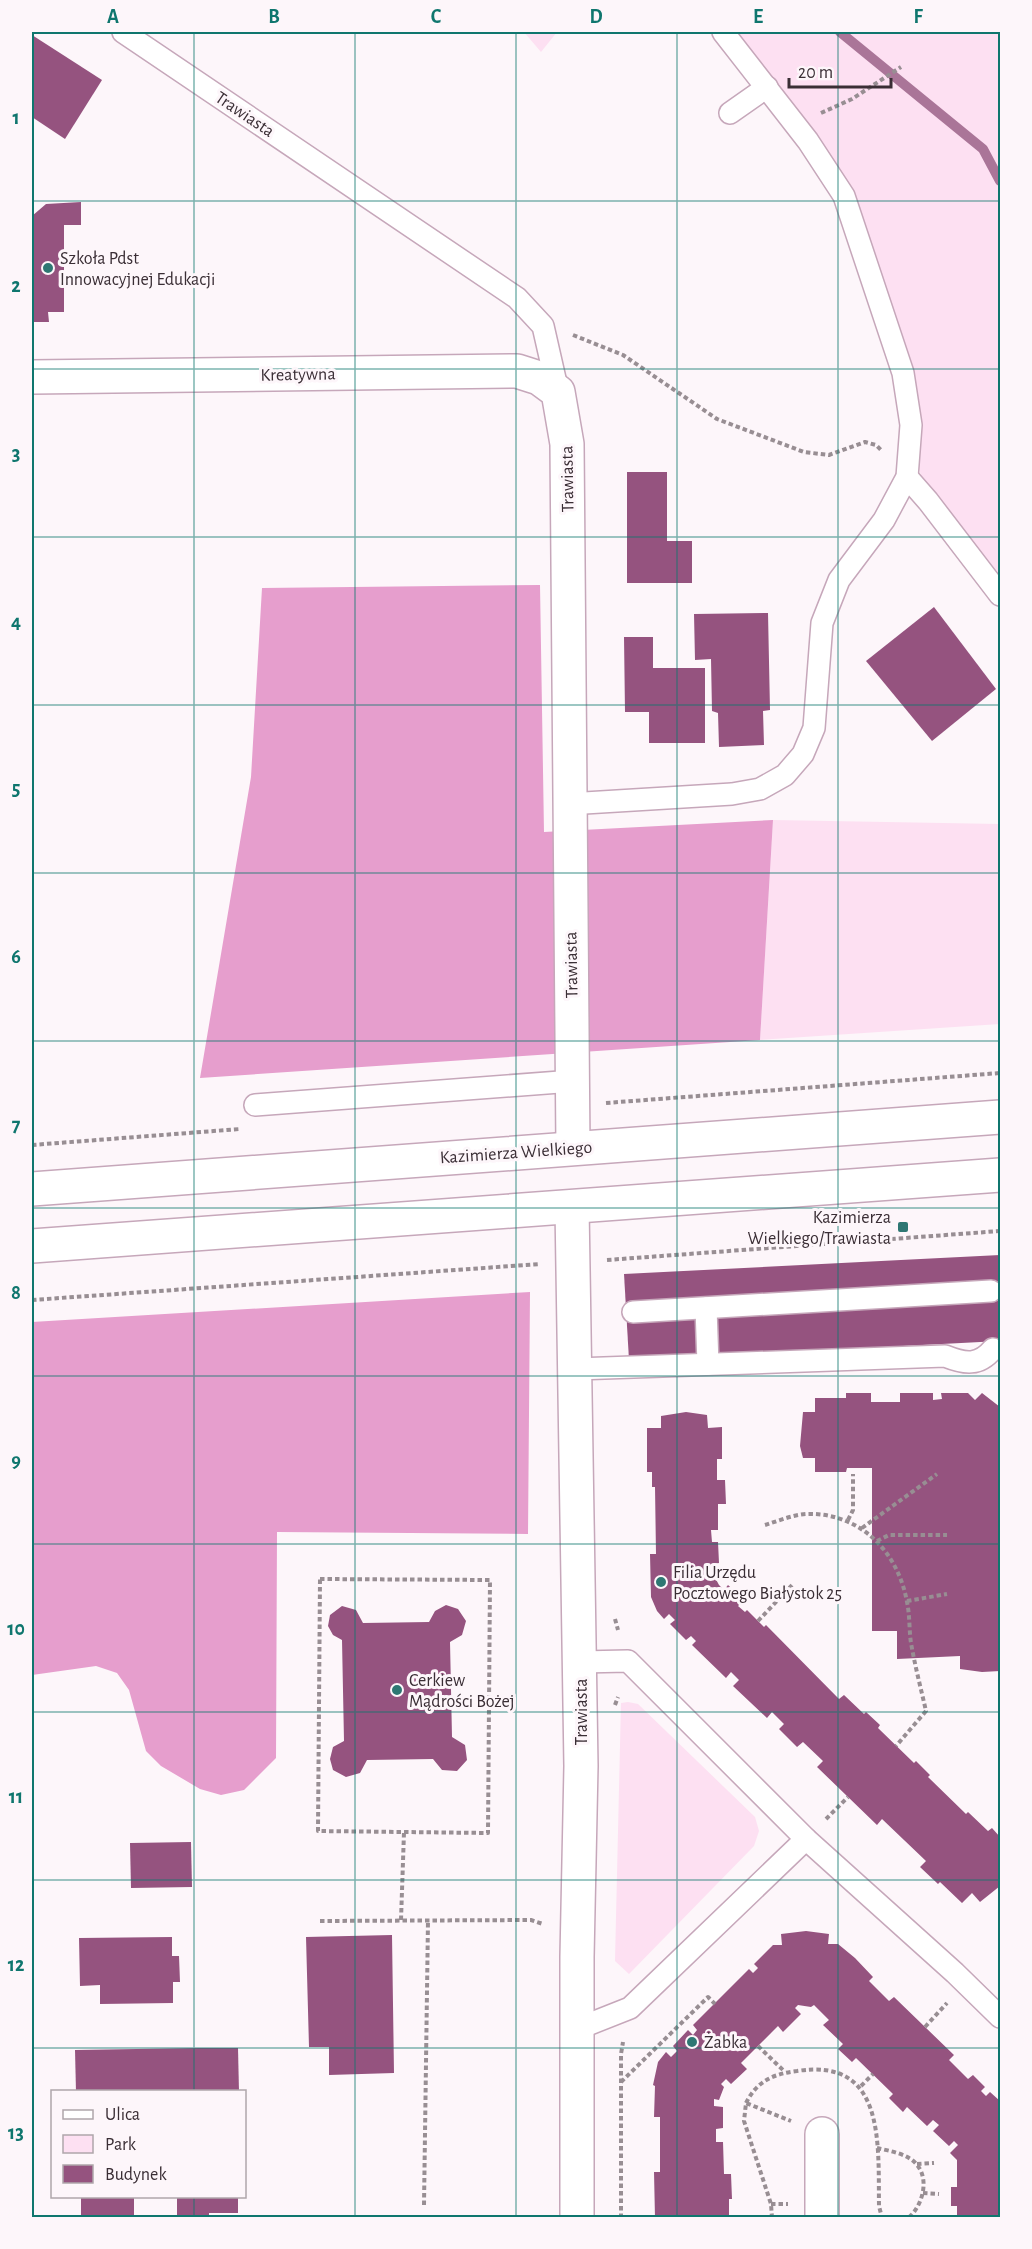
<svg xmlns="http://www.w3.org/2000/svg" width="1032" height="2249" viewBox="0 0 1032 2249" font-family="'Alegreya Sans',sans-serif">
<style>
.green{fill:#fde0f2}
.forest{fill:#e69ecd}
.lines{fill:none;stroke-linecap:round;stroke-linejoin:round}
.stream{stroke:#aa7598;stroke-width:10}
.building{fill:#95537f}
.lane-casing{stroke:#c6a7ba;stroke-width:24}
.street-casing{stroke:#c6a7ba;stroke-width:36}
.secondary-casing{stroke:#c6a7ba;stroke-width:36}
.path{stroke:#988e93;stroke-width:4;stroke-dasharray:4.5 3;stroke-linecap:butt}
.lane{stroke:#fff;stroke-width:21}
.street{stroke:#fff;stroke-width:33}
.secondary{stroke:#fff;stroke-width:33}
.grid{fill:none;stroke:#0f766e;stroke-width:1.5;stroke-opacity:0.55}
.poi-dot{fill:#2e7773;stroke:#fdf6fa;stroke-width:2}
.labels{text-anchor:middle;stroke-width:6;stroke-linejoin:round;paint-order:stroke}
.street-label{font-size:18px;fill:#3a2e35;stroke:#fdf6fa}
.poi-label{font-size:18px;fill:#3a2e35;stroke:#fdf6fa;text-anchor:start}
.neatline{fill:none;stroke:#0f766e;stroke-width:2}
.grid-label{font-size:20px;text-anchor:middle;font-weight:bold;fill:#0f766e}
</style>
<rect width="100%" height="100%" fill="#fdf6fa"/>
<!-- green -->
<g class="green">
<path d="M 524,32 L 557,32 L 541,52 Z"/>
<path d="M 722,32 L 1000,32 L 1000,595 L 928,501 L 844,196 Z"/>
<path d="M 773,820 L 1000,824 L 1000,1024 L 760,1040 Z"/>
<path d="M 628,1702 L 638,1704 L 755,1817 L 759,1831 L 754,1846 L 629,1974 L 615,1961 L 621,1703 Z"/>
</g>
<!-- forest -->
<g class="forest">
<path d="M 540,585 L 544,832 L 773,820 L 760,1040 L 200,1078 L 251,777 L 262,588 Z"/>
<path d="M 530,1292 L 528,1534 L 277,1532 L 276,1758 L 244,1790 L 221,1795 L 200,1789 L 161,1766 L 146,1751 L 129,1690 L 117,1673 L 96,1666 L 32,1675 L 32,1322 Z"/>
</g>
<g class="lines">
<!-- stream -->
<path class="stream" d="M 840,32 L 983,149 L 1000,181"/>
</g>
<!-- building -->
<g class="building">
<path d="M 32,35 L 102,80 L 65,139 L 32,117 Z"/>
<path d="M 81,202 L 81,225 L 64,225 L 64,312 L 48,312 L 49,322 L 32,322 L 32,216 L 46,204 Z"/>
<path d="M 627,472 L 667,472 L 667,541 L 692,541 L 692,583 L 627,583 Z"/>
<path d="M 934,607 L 996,689 L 932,741 L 866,661 Z"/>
<path d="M 768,613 L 770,710 L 763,711 L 764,745 L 719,747 L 718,713 L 712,711 L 711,659 L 695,660 L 694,614 Z"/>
<path d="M 624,637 L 653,637 L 653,668 L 705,668 L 705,743 L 649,743 L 649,712 L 625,712 Z"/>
<path d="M 1000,1255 L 1000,1341 L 629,1360 L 624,1274 Z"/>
<path d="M 846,1393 L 871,1393 L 871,1402 L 900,1402 L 900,1393 L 933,1393 L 933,1400 L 942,1399 L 941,1393 L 968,1393 L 975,1400 L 982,1393 L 1000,1407 L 1000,1671 L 982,1672 L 960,1669 L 960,1656 L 897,1659 L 897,1631 L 872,1631 L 872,1468 L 847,1468 L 846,1472 L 815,1472 L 815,1458 L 803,1458 L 800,1446 L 803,1412 L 815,1412 L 815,1398 L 846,1398 Z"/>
<path d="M 686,1412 L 707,1415 L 708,1428 L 722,1427 L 722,1459 L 717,1459 L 717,1480 L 725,1480 L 726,1504 L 718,1504 L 718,1530 L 711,1530 L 712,1542 L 718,1542 L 719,1563 L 711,1564 L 711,1570 L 719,1585 L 724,1590 L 728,1585 L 744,1600 L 738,1606 L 745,1612 L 747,1610 L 764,1627 L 766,1625 L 839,1699 L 844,1695 L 864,1714 L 866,1712 L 880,1725 L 878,1728 L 914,1763 L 916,1761 L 930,1775 L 928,1777 L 966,1814 L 968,1812 L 988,1831 L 992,1828 L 1000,1837 L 1000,1886 L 980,1902 L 972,1893 L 962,1903 L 940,1882 L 938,1884 L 920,1867 L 926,1861 L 882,1819 L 877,1825 L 817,1767 L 823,1761 L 803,1742 L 797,1747 L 779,1729 L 784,1724 L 772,1712 L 767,1718 L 733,1686 L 739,1680 L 731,1672 L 726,1678 L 692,1645 L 696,1641 L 691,1636 L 686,1640 L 670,1624 L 675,1620 L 669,1614 L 664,1619 L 657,1611 L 651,1597 L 650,1554 L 656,1554 L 655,1487 L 652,1487 L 652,1472 L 647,1472 L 647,1428 L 661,1428 L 661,1416 Z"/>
<path d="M 446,1605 L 458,1609 L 466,1621 L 462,1635 L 450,1642 L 452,1737 L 465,1745 L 467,1760 L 457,1771 L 442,1770 L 433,1759 L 367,1760 L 360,1773 L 346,1777 L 333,1770 L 330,1759 L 333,1747 L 344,1741 L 342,1640 L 333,1635 L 328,1626 L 330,1615 L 342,1606 L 356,1610 L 363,1623 L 429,1622 L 435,1611 Z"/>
<path d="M 191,1842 L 192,1887 L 131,1888 L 130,1843 Z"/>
<path d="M 806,1931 L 829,1934 L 828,1944 L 838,1944 L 855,1958 L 873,1977 L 869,1981 L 889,2001 L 894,1997 L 954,2055 L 949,2060 L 968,2079 L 973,2075 L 985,2087 L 981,2091 L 986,2096 L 990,2092 L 1000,2101 L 1000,2218 L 957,2218 L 957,2206 L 951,2206 L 951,2187 L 957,2187 L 957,2160 L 950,2153 L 958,2145 L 954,2141 L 949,2146 L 933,2131 L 939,2125 L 933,2120 L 927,2126 L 907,2107 L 903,2112 L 889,2098 L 893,2094 L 856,2058 L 852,2062 L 838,2049 L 843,2044 L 823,2025 L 829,2020 L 814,2005 L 811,2007 L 798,2005 L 795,2008 L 801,2014 L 783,2032 L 778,2026 L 741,2063 L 747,2069 L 731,2084 L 726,2079 L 721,2084 L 724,2087 L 719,2100 L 714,2099 L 714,2106 L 723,2107 L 723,2128 L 716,2129 L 716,2142 L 723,2142 L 724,2174 L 731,2174 L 732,2199 L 729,2199 L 729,2218 L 655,2218 L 654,2172 L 660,2172 L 660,2117 L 654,2117 L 655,2086 L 653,2085 L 658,2062 L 666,2052 L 671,2057 L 677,2051 L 673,2046 L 688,2030 L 693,2035 L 697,2030 L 693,2025 L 749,1969 L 753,1973 L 758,1968 L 754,1964 L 773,1945 L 782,1945 L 781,1934 Z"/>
<path d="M 392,1935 L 394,2073 L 329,2075 L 329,2047 L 309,2047 L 306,1937 Z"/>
<path d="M 172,1937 L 172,1956 L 179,1956 L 180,1982 L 173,1982 L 173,2003 L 100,2004 L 100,1985 L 80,1986 L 79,1938 Z"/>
<path d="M 198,2048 L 238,2048 L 239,2092 L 76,2092 L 75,2050 Z"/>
<rect x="81" y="2196" width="53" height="22"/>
<path d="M 177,2196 L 238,2196 L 238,2213 L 209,2213 L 209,2218 L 177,2218 Z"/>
</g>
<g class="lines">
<!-- lane casing -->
<g class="lane-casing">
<g id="lane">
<path d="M 123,32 L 517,298 L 543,326 L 558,392"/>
<path d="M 730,113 L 767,87"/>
<path d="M 907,477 L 928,501 L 1000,595"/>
<path d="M 568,804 L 732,794 L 760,789 L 785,775 L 803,754 L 814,728 L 822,623 L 839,580 L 884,520 L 907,477 L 911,425 L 903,373 L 844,196 L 808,141 L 723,32"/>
<path d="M 255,1105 L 573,1081"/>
<path d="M 706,1308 L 708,1364"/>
<path d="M 633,1312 L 991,1291"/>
<path d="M 576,1369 L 945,1356 C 965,1364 979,1366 993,1349"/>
<path d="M 580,1662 L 628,1661 L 806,1839 L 955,1973 L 1000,2017"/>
<path d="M 577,2029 L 630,2008 L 806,1839"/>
</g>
</g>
<!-- street casing -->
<g class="street-casing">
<g id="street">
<path d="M 32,377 L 517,371 L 539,378 L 558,392 L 567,444 L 573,1148"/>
<path d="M 572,1207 L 581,1766 L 577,1957 L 577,2218"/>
<path d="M 822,2134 L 822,2218"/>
</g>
</g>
<!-- secondary casing -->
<g class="secondary-casing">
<g id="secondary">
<path d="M 32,1189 L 1000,1117"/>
<path d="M 32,1246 L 1000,1175"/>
</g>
</g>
<!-- path -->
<g class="path">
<path d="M 821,113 L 852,99 L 901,67"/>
<path d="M 573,335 L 623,355 L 717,419 L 804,452 L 829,455 L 865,442 L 876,445 L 882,451"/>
<path d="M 606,1103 L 1000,1073"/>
<path d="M 32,1145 L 240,1129"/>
<path d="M 607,1260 L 1000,1231"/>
<path d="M 32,1300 L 540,1264"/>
<path d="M 848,1520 L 853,1510 L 853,1474"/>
<path d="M 765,1525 C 778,1521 792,1515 806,1514 C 859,1512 898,1551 907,1602 C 910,1616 909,1630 911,1643 C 915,1666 921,1689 926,1711 L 896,1746"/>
<path d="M 862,1528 L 937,1474"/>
<path d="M 877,1541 L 889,1535 L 947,1535"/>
<path d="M 320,1579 L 490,1580 L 488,1833 L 318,1831 Z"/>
<path d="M 907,1601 L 947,1594"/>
<path d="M 615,1619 L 618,1630"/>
<path d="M 758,1621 L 792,1585"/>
<path d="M 615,1705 L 618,1697"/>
<path d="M 826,1819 L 848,1797"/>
<path d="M 401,1920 L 404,1832"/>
<path d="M 320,1921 L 531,1920 L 543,1924"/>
<path d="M 925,2027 L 947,2003"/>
<path d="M 758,2046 L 785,2072"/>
<path d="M 621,2082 L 708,1997 L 715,2004"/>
<path d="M 861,2086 L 873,2074"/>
<path d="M 746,2103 C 757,2081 773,2074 797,2071 C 886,2057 878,2144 879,2206 L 882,2218"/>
<path d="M 877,2148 C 890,2151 909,2154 917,2165 C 930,2180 922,2207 908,2218"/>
<path d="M 917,2164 L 934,2163"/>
<path d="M 923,2193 L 939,2194"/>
<path d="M 771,2204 L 788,2204"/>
<path d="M 424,2205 L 428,1920"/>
<path d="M 621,2218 L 621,2054 L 623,2042"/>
<path d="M 772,2218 L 771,2204 L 744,2121 L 746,2103 L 791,2121"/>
</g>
<!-- lane -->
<use href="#lane" class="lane"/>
<!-- street -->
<use href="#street" class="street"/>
<!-- secondary -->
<use href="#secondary" class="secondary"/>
</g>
<!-- grid -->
<path class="grid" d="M 194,32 L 194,2092M 355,32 L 355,2218M 516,32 L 516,2218M 677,32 L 677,2218M 838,32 L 838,2218M 32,201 L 1000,201M 32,369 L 1000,369M 32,537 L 1000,537M 32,705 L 1000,705M 32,873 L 1000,873M 32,1041 L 1000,1041M 32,1208 L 1000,1208M 32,1376 L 1000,1376M 32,1544 L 1000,1544M 32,1712 L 1000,1712M 32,1880 L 1000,1880M 32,2048 L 1000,2048M 194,2196 L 194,2218"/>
<!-- markers -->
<g class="poi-dot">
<circle cx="48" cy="268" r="6"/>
<rect x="897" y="1221" width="12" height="12" rx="3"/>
<circle cx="661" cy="1582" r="6"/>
<circle cx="397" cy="1690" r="6"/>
<circle cx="692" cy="2042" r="6"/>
</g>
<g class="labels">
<!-- street labels -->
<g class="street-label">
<text transform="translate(245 114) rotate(34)" y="6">Trawiasta</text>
<text transform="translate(298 374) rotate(-1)" y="6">Kreatywna</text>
<text transform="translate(567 479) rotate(-91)" y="6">Trawiasta</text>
<text transform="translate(571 965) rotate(-91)" y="6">Trawiasta</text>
<text transform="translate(516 1152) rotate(-4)" y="6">Kazimierza Wielkiego</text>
<text transform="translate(581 1712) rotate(-90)" y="6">Trawiasta</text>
</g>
<!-- poi labels -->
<g class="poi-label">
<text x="60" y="264">Szkoła Pdst<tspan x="60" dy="21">Innowacyjnej Edukacji</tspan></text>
<text x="891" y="1223" text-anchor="end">Kazimierza<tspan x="891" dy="21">Wielkiego/Trawiasta</tspan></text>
<text x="673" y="1578">Filia Urzędu<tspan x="673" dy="21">Pocztowego Białystok 25</tspan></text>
<text x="409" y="1686">Cerkiew<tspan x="409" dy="21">Mądrości Bożej</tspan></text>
<text x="704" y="2048">Żabka</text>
</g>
</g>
<!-- border -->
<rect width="1032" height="2249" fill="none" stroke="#fdf6fa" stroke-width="66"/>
<!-- legend -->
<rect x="51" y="2090" width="195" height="108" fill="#fdf6fa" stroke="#afa6ab" stroke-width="1.5"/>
<rect x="63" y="2110" width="30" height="9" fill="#ffffff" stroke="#afa6ab" stroke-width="1.5"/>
<text x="105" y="2120" font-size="18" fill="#3a2e35">Ulica</text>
<rect x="63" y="2135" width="30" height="18" fill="#fde0f2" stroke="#afa6ab" stroke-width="1.5"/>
<text x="105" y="2150" font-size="18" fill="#3a2e35">Park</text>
<rect x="63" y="2165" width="30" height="18" fill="#95537f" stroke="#afa6ab" stroke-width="1.5"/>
<text x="105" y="2180" font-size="18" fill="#3a2e35">Budynek</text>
<!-- scale -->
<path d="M789 78v9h102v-9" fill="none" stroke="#3a2e35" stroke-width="3"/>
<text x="798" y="78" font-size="18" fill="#3a2e35" stroke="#fdf6fa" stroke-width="4.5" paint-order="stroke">20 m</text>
<rect x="33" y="33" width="966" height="2183" class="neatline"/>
<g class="grid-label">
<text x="113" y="23">A</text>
<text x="274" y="23">B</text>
<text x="436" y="23">C</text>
<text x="596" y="23">D</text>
<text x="758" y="23">E</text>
<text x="918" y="23">F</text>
<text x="16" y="124">1</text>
<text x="16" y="292">2</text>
<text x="16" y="460">3</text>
<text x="16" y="628">4</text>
<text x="16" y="795">5</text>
<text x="16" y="963">6</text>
<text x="16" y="1131">7</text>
<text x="16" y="1299">8</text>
<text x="16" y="1467">9</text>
<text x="16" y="1635">10</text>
<text x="16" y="1803">11</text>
<text x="16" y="1971">12</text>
<text x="16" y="2139">13</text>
</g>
</svg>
